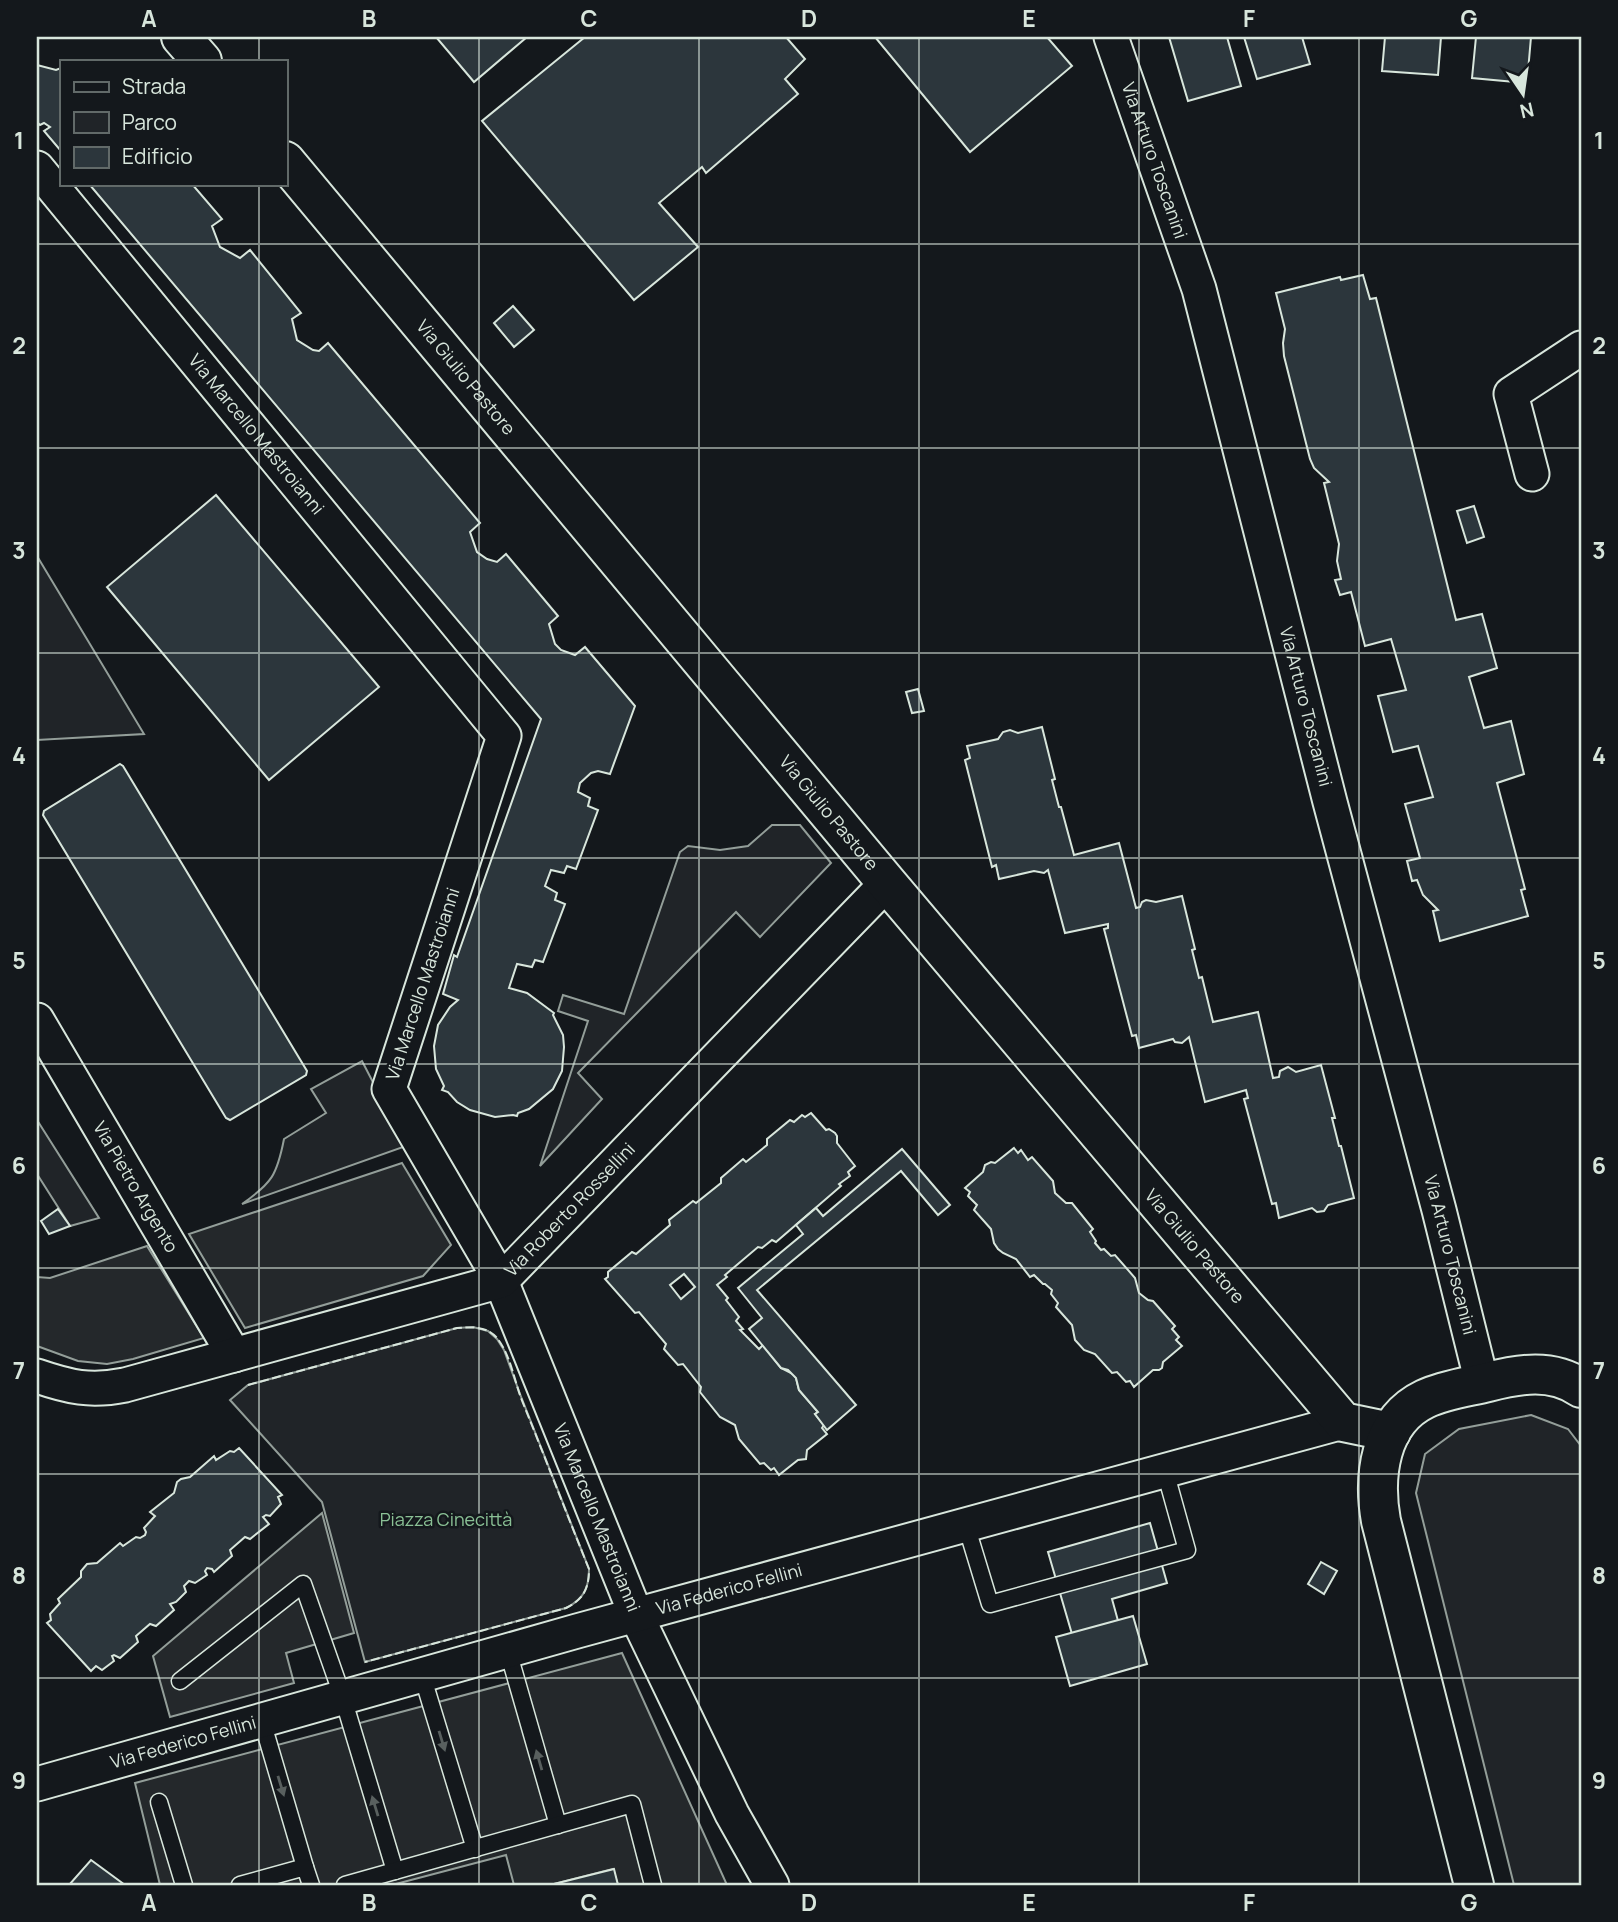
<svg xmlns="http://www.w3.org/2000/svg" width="1618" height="1922" viewBox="0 0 1618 1922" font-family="Manrope,sans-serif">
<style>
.green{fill:#202428;stroke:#939e99;stroke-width:2}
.parking{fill:#24282b;stroke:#939e99;stroke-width:2}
.building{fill:#2c363c;stroke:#d8e6dc;stroke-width:2;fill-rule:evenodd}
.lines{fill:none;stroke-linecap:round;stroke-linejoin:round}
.service-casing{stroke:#d8e6dc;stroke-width:19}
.minor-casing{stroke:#d8e6dc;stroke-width:37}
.tertiary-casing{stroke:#d8e6dc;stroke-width:42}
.service{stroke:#14181c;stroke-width:16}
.minor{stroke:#14181c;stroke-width:33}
.tertiary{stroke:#14181c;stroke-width:38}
.fence{stroke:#d8e6dc;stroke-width:2;stroke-dasharray:9 3.5;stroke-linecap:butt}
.oneway{fill:#59605f}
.grid{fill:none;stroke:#d8e6dc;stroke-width:2;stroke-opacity:0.55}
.labels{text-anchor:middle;stroke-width:5;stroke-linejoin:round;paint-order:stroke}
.street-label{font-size:18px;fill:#d8e6dc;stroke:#14181c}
.park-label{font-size:18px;fill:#8ac095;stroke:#14181c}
.neatline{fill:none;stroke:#d8e6dc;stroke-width:2.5}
.grid-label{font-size:23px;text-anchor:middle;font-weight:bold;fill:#d8e6dc}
</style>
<rect width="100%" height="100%" fill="#14181c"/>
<!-- green -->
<g class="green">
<path d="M 37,556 L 144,734 L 37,740 Z"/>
<path d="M 772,825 L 800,825 L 831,863 L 760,937 L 736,912 L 578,1073 L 602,1099 L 540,1166 L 588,1021 L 558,1011 L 563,995 L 624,1014 L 680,852 L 688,846 L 720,850 L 748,846 Z"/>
<path d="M 362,1061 L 406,1146 L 242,1204 C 272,1183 277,1175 284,1139 L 326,1113 L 311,1089 Z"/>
<path d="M 37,1120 L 99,1218 L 70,1226 L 37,1174 Z"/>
<path d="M 473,1327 L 488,1331 L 497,1339 L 504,1350 L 520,1394 L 589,1569 C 589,1588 584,1599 566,1608 L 365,1662 L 322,1502 L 230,1400 L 248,1385 L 457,1328 Z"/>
<path d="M 1531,1415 L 1568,1429 L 1581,1446 L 1581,1885 L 1514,1885 L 1416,1493 L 1425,1454 L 1459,1429 Z"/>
</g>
<!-- parking -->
<g class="parking">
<path d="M 402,1163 L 451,1245 L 423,1276 L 245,1328 L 189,1234 Z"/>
<path d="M 147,1246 L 204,1338 L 133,1359 L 107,1364 L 78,1361 L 37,1346 L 37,1277 L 50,1278 Z"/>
<path d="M 322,1513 L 354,1633 L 286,1653 L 294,1683 L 170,1717 L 153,1656 Z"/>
<path d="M 622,1653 L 727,1885 L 618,1885 L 613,1869 L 550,1885 L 514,1885 L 506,1855 L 392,1885 L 160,1885 L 135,1783 Z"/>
</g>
<!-- building -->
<g class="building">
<path d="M 436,37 L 527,37 L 474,82 Z"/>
<path d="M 585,37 L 786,37 L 805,59 L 785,79 L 798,94 L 706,173 L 702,167 L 659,203 L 698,247 L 634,300 L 482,121 Z"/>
<path d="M 875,37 L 1047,37 L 1072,66 L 970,152 Z"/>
<path d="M 1169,37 L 1227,37 L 1241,86 L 1188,101 Z"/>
<path d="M 1244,37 L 1302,37 L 1310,64 L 1257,79 Z"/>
<path d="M 1385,37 L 1441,37 L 1438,75 L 1382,71 Z"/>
<path d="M 1476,37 L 1531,37 L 1527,83 L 1472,78 Z"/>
<path d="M 37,65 L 56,70 L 61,68 L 61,151 L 44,131 L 50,127 L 44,123 L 40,125 L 37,122 Z"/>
<path d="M 89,184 L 192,184 L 222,219 L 212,226 L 220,247 L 240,258 L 250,250 L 301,313 L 292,319 L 297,340 L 313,350 L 319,351 L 328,343 L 480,523 L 470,532 L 477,552 L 487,559 L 497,562 L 506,554 L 558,616 L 549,624 L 555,644 L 561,650 L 575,655 L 585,647 L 635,706 L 610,774 L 598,771 L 591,773 L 580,783 L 578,792 L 590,798 L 588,806 L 598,810 L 576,869 L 567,866 L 564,873 L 551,870 L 545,886 L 557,893 L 555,900 L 565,904 L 543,962 L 535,960 L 532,967 L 517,964 L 509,988 L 527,993 L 554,1013 L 553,1015 L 563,1035 L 564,1047 L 562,1071 L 553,1089 L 529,1109 L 518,1113 L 517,1116 L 513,1115 L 495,1117 L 470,1110 L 457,1102 L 448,1092 L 442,1090 L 444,1086 L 436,1069 L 434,1046 L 438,1025 L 450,1007 L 458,1000 L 443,994 L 454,955 L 457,957 L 541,719 Z"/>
<path d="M 1363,275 L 1370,299 L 1376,298 L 1456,620 L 1482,614 L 1497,668 L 1469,677 L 1484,728 L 1511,721 L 1524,774 L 1497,783 L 1525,889 L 1521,890 L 1528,916 L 1440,941 L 1433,911 L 1438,910 L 1423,895 L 1417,880 L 1412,881 L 1407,861 L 1420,858 L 1405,804 L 1433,797 L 1418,746 L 1393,752 L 1378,696 L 1406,690 L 1391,639 L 1365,646 L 1351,592 L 1340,595 L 1335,580 L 1341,579 L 1337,561 L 1339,544 L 1324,483 L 1329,482 L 1314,468 L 1310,459 L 1284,356 L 1283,343 L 1285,329 L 1276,293 L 1340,277 L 1341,280 Z"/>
<path d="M 513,306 L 534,330 L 514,347 L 494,323 Z"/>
<path d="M 216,495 L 379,687 L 269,780 L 107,587 Z"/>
<path d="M 1474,506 L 1484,537 L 1467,543 L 1457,511 Z"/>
<path d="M 918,689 L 924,711 L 912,713 L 906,692 Z"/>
<path d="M 1042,727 L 1055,779 L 1052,780 L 1059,807 L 1061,807 L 1074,855 L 1119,843 L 1136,908 L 1140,907 L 1142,902 L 1146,900 L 1156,902 L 1182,896 L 1195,949 L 1192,950 L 1199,978 L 1202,977 L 1213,1022 L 1258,1012 L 1273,1078 L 1279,1077 L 1280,1071 L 1288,1067 L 1296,1072 L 1321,1065 L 1335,1118 L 1332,1118 L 1339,1146 L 1341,1146 L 1354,1198 L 1328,1205 L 1324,1211 L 1317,1212 L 1312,1208 L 1279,1218 L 1276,1203 L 1272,1204 L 1244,1099 L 1248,1098 L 1246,1090 L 1205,1102 L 1189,1037 L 1182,1043 L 1175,1042 L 1173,1039 L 1139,1048 L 1136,1035 L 1132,1036 L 1104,929 L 1108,928 L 1108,924 L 1065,933 L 1048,870 L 1044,873 L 1034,871 L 999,879 L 996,865 L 992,867 L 965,760 L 970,758 L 967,746 L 998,739 L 1003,732 L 1010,730 L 1018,733 Z"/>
<path d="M 120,764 L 123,766 L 307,1071 L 306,1075 L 230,1120 L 226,1118 L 43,815 L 44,811 Z"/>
<path d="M 811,1113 L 826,1130 L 829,1129 L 835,1133 L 837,1136 L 837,1143 L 855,1166 L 848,1172 L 850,1176 L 839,1184 L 841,1186 L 776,1242 L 772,1240 L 762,1248 L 758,1247 L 725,1275 L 727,1277 L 717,1285 L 728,1298 L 726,1300 L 739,1317 L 736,1321 L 743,1329 L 740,1330 L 759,1349 L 763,1345 L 781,1368 L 793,1374 L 796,1378 L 799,1390 L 818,1412 L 815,1414 L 824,1425 L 822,1428 L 827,1434 L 807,1450 L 806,1459 L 798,1460 L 779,1475 L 774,1468 L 771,1470 L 764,1463 L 760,1464 L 739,1439 L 735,1425 L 720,1417 L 700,1392 L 701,1387 L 683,1364 L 678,1365 L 664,1349 L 666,1344 L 639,1312 L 635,1313 L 605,1279 L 608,1277 L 608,1272 L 632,1252 L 636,1254 L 670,1225 L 669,1220 L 693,1201 L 696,1203 L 721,1183 L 721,1178 L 743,1159 L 746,1162 L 767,1145 L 767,1139 L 790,1120 L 794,1122 L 802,1115 L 805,1117 ZM 684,1274 L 695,1287 L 681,1299 L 670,1285 Z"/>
<path d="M 1014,1148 L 1018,1153 L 1021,1150 L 1028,1160 L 1032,1157 L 1053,1181 L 1055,1193 L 1066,1203 L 1072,1203 L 1093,1229 L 1090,1232 L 1096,1241 L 1095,1243 L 1101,1250 L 1104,1249 L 1111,1256 L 1115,1255 L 1135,1278 L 1139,1293 L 1148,1300 L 1153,1301 L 1175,1326 L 1172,1329 L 1179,1337 L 1176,1340 L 1182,1346 L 1163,1362 L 1162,1368 L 1159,1370 L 1153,1370 L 1134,1387 L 1130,1381 L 1126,1382 L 1117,1372 L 1112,1373 L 1095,1354 L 1084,1350 L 1075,1340 L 1072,1325 L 1056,1307 L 1058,1303 L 1051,1294 L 1052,1290 L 1045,1284 L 1043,1284 L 1034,1275 L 1030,1277 L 1016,1259 L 1003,1253 L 998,1249 L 994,1243 L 991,1229 L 974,1210 L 977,1205 L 968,1196 L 970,1192 L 965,1188 L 983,1172 L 985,1165 L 991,1162 L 995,1163 Z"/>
<path d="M 902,1149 L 950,1205 L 938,1215 L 901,1171 L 757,1290 L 856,1405 L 827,1430 L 815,1414 L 818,1412 L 799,1390 L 796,1378 L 788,1370 L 781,1368 L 749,1329 L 762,1318 L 738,1288 L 803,1234 L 796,1225 L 816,1208 L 823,1216 Z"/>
<path d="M 58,1209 L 70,1226 L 49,1234 L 41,1221 Z"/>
<path d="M 239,1448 L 282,1495 L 278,1497 L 281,1504 L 270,1516 L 266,1515 L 263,1517 L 269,1524 L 250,1539 L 245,1537 L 230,1550 L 232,1556 L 214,1572 L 212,1569 L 207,1568 L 205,1571 L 207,1575 L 195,1583 L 189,1581 L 184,1586 L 186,1592 L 176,1602 L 170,1604 L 174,1610 L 156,1626 L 150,1624 L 136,1636 L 138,1642 L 120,1658 L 114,1655 L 112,1656 L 114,1661 L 102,1670 L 96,1666 L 91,1671 L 47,1623 L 51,1620 L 50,1614 L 60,1603 L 58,1599 L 81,1577 L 81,1571 L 87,1564 L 97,1563 L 120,1543 L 123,1546 L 136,1537 L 140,1538 L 145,1535 L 146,1532 L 144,1528 L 155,1516 L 150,1512 L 174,1493 L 177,1482 L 181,1479 L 190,1477 L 214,1456 L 216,1460 L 230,1451 L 234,1452 Z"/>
<path d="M 1150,1523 L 1167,1583 L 1112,1599 L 1120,1628 L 1074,1641 L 1048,1552 Z"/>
<path d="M 1321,1562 L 1337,1571 L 1324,1594 L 1308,1584 Z"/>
<path d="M 1133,1616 L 1147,1664 L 1070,1686 L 1056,1637 Z"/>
<path d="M 91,1860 L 125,1885 L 69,1885 Z"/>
<path d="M 614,1869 L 618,1885 L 550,1885 Z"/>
</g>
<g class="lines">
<!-- service casing -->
<g class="service-casing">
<g id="service">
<path d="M 966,1525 L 990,1604 L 1187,1550 L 1165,1471"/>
<path d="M 508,1651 L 558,1825"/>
<path d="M 422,1675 L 475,1849"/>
<path d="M 180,1681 L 303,1584 L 343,1698 L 395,1871"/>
<path d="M 262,1721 L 305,1867"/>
<path d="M 159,1802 L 184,1885"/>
<path d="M 240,1885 L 305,1867 L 311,1885"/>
<path d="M 345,1885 L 632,1804 L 653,1885"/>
</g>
</g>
<!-- minor casing -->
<g class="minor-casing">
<g id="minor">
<path id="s1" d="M 1111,37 L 1199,289 L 1330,802 L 1439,1210 L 1482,1383"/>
<path id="s2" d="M 37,168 L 504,736 L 389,1089 L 501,1281 L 636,1615 L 732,1814 L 772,1885"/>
<path d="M 1532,474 L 1511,394 L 1581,348"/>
<path id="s3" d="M 37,1020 L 234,1355"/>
<path id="s4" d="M 37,1376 C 69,1387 90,1392 125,1385 L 501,1281 L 887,883"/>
<path id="s5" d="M 37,1784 L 577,1631 L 1343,1422"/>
</g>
</g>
<!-- tertiary casing -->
<g class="tertiary-casing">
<g id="tertiary">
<path d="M 181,37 L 202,61"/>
<path id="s6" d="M 285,161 L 887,883 L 1343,1422 L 1391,1432"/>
<path d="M 1474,1885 L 1381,1521 C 1373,1477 1379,1421 1425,1399 C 1444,1390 1467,1387 1488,1382 C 1519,1374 1552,1368 1581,1388"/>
</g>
</g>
<!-- service -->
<use href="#service" class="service"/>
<!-- minor -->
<use href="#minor" class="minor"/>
<!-- tertiary -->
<use href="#tertiary" class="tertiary"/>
<!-- fence -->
<path class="fence" d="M 248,1385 L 457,1328 C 472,1327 487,1326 497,1338 C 510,1354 514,1379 521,1398 C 544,1455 566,1512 589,1569 C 589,1588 584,1599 566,1608 L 365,1662"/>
</g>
<!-- one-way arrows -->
<defs><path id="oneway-solid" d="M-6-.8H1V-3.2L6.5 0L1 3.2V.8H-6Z" transform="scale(1.75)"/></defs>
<g class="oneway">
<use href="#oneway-solid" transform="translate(442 1741) rotate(73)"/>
<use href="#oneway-solid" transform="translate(539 1760) rotate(-106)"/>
<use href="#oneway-solid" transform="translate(281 1786) rotate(73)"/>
<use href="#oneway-solid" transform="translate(375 1806) rotate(-107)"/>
</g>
<!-- grid -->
<path class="grid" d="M 259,37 L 259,61M 479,37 L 479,1885M 699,37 L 699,1885M 919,37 L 919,1885M 1139,37 L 1139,1885M 1359,37 L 1359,1885M 259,184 L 259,1885M 37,244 L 1581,244M 37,448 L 1581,448M 37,653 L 1581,653M 37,858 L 1581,858M 37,1064 L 1581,1064M 37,1268 L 1581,1268M 37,1474 L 1581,1474M 37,1678 L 1581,1678"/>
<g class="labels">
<!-- street labels -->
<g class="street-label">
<text dy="6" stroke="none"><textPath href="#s1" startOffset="131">Via Arturo Toscanini</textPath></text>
<text dy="6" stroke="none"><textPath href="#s6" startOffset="282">Via Giulio Pastore</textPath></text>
<text dy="6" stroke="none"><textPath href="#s2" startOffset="345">Via Marcello Mastroianni</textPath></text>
<text dy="6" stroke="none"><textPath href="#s1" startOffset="698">Via Arturo Toscanini</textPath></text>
<text dy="6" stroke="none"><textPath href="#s6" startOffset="849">Via Giulio Pastore</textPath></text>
<text transform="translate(423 984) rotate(-72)" y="6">Via Marcello Mastroianni</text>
<text dy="6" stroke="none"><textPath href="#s3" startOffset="194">Via Pietro Argento</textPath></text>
<text dy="6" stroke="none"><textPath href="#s4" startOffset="579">Via Roberto Rossellini</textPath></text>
<text dy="6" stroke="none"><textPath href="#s6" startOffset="1416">Via Giulio Pastore</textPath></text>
<text dy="6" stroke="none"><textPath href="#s1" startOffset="1265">Via Arturo Toscanini</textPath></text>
<text dy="6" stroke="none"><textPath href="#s2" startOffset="1584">Via Marcello Mastroianni</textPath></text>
<text dy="6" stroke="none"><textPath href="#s5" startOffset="719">Via Federico Fellini</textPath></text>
<text dy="6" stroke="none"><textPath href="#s5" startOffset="152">Via Federico Fellini</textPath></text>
</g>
<!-- park labels -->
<g class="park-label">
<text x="446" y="1526">Piazza Cinecittà</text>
</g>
</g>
<!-- border -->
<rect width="1618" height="1922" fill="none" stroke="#14181c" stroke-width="77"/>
<!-- legend -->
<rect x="60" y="60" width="228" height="126" fill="#14181c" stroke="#626a69" stroke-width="2"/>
<rect x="74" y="82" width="35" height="10" fill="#14181c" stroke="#626a69" stroke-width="2"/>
<text x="122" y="94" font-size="21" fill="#d8e6dc">Strada</text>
<rect x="74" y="112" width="35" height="21" fill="#202428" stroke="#626a69" stroke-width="2"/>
<text x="122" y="130" font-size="21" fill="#d8e6dc">Parco</text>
<rect x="74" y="147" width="35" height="21" fill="#2c363c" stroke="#626a69" stroke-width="2"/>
<text x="122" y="164" font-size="21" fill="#d8e6dc">Edificio</text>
<!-- north arrow -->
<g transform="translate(1523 94) rotate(167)" stroke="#14181c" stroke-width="5" paint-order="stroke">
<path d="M0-5L12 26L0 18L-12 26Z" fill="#d8e6dc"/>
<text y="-10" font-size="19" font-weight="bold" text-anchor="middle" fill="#d8e6dc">N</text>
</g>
<rect x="38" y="38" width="1542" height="1846" class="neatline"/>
<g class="grid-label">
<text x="149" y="27">A</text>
<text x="369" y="27">B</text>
<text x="589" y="27">C</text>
<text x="809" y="27">D</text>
<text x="1029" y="27">E</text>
<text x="1249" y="27">F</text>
<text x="1469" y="27">G</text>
<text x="19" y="149">1</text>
<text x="1599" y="149">1</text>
<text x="19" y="354">2</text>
<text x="1599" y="354">2</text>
<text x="19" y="559">3</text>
<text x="1599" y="559">3</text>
<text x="19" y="764">4</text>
<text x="1599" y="764">4</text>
<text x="19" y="969">5</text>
<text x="1599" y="969">5</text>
<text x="19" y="1174">6</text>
<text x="1599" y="1174">6</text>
<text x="19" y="1379">7</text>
<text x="1599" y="1379">7</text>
<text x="19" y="1584">8</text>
<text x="1599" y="1584">8</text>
<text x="19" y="1789">9</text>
<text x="1599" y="1789">9</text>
<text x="149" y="1911">A</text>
<text x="369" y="1911">B</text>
<text x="589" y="1911">C</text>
<text x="809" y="1911">D</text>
<text x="1029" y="1911">E</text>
<text x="1249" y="1911">F</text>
<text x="1469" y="1911">G</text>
</g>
</svg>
